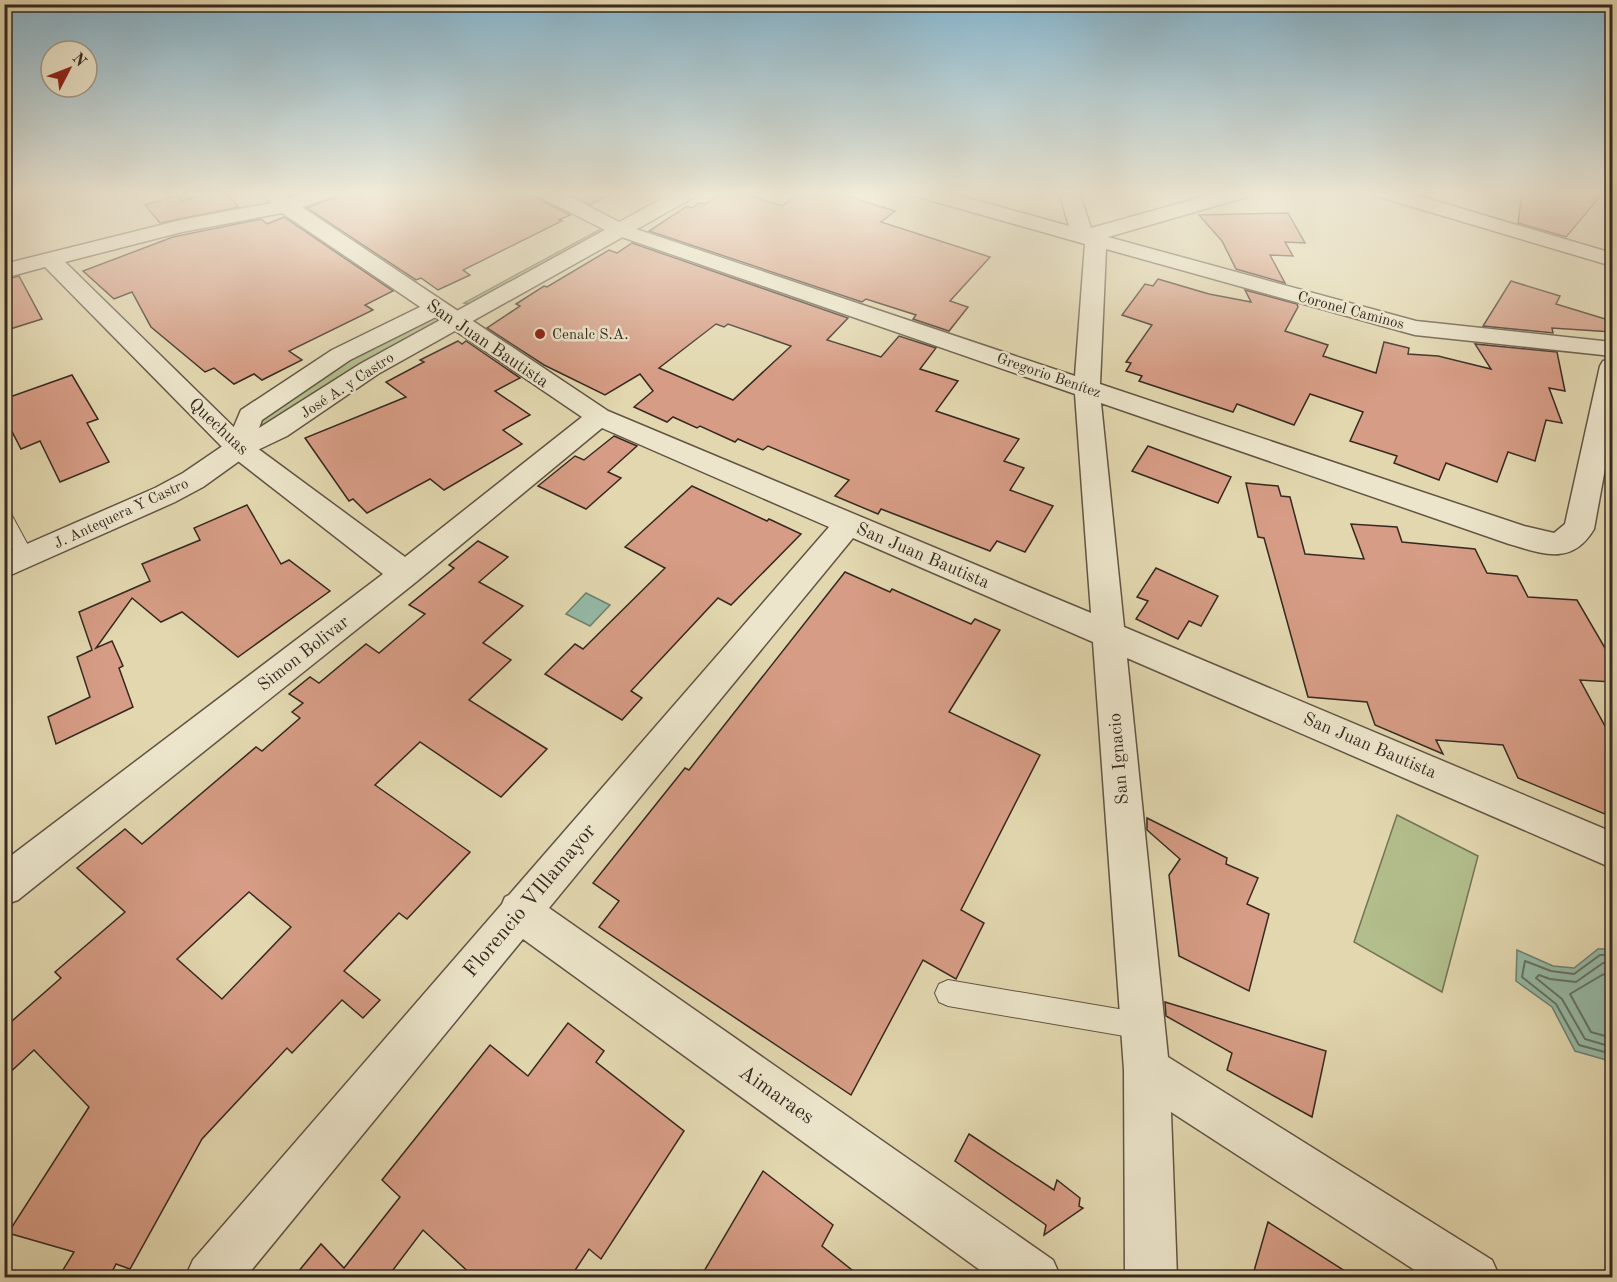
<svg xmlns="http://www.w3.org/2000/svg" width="1617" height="1282" viewBox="0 0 1617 1282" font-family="'Old Standard TT',serif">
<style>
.green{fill:#b2be8c;stroke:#747456;stroke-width:1.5}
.water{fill:#95baa7;stroke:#6f8071;stroke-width:1.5}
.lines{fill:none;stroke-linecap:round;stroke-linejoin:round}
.shore{stroke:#667264;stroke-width:2}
.building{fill:#d69c85;stroke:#372921;stroke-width:1.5;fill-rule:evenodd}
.service-casing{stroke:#625444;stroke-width:2}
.minor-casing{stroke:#625444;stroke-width:3}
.tertiary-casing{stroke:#625444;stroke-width:3}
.service{fill:#ece5cb;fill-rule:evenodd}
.minor{fill:#ece5cb;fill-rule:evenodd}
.tertiary{fill:#ece5cb;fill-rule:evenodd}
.poi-dot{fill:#8f2418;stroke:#ece5cb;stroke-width:2}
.labels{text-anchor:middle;stroke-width:5;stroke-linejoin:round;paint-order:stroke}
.far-street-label{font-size:15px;fill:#372921;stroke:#ece5cb}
.far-poi-label{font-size:15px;fill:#372921;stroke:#ece5cb;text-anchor:start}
.street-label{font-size:18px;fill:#372921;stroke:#ece5cb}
.near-street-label{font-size:21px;fill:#372921;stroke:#ece5cb}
</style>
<rect width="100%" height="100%" fill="#e2d7af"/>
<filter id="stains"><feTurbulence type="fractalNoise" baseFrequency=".00333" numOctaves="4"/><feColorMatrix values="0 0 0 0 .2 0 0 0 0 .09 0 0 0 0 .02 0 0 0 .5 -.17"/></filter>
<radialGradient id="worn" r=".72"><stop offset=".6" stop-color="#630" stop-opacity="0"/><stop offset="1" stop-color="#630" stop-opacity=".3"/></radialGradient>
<!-- green -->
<g class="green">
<path d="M 599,230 L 602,233 L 470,304 L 464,303 Z"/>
<path d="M 434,317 L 442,319 L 264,429 L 259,426 L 264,416 L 347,357 Z"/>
<path d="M 1397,815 L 1478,856 L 1442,992 L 1354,942 Z"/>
</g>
<!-- water -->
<g class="water">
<path d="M 586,593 L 610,605 L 590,626 L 566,614 Z"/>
<path d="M 1598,949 L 1612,949 L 1612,1021 L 1610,1061 L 1575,1051 L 1552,1007 L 1516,981 L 1517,950 L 1553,966 L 1574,968 Z"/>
</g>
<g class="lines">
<!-- shore -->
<g class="shore">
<path d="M 1612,955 L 1600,955 L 1574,974 L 1551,971 L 1525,961 L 1522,977 L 1556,1004 L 1579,1045 L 1612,1054"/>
<path d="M 1612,963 L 1603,963 L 1576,982 L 1550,979 L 1539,975 L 1536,978 L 1562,999 L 1585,1039 L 1612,1047"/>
<path d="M 1612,972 L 1602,975 L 1570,994 L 1591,1032 L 1612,1038"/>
</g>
</g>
<!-- building -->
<g class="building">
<path d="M 212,192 L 225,192 L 239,207 L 160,223 L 145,205 L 177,195 L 182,201 Z"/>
<path d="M 347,192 L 533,192 L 537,198 L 570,215 L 559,220 L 562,221 L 463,270 L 470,275 L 438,290 L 421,278 L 416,280 L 307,208 Z"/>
<path d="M 566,192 L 616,192 L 590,205 Z"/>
<path d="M 723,192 L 739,192 L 782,206 L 801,192 L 834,192 L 895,211 L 881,222 L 990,257 L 950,301 L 968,307 L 949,331 L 913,319 L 916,315 L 866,299 L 862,302 L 649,231 L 687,206 L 692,208 L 699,203 L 705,204 Z"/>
<path d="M 1522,192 L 1604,192 L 1566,237 L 1518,223 Z"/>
<path d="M 1288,213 L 1305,243 L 1285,242 L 1293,256 L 1270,255 L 1285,283 L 1236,269 L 1222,241 L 1199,215 Z"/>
<path d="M 284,217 L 393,291 L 365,305 L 373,310 L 289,351 L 302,360 L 262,380 L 254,374 L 234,384 L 214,368 L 205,372 L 151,327 L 132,292 L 114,299 L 83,271 L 173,237 L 261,219 L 267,224 Z"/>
<path d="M 632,243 L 848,318 L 827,340 L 881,357 L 899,336 L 936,348 L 920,369 L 958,381 L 936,411 L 1019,439 L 1004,461 L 1024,468 L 1010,490 L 1053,506 L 1025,552 L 997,541 L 990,551 L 881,509 L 878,514 L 835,496 L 849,480 L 768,446 L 763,450 L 738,439 L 735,442 L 700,426 L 697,428 L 673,417 L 667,422 L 634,407 L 653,391 L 640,374 L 605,395 L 544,365 L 487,328 L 520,306 L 516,304 L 544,286 L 547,287 L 609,250 L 617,253 ZM 716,324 L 724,327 L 728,324 L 791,346 L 733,400 L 659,368 Z"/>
<path d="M 19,276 L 42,319 L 4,331 L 4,280 Z"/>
<path d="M 1158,279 L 1209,294 L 1251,302 L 1245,290 L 1297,304 L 1298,307 L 1285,331 L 1328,345 L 1323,356 L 1376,373 L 1384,342 L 1409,348 L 1408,354 L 1438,356 L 1491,369 L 1475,344 L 1557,352 L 1565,391 L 1549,388 L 1562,423 L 1546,420 L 1535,461 L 1508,452 L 1497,482 L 1446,463 L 1439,480 L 1394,463 L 1397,456 L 1350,441 L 1363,412 L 1310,394 L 1294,425 L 1237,404 L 1233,412 L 1139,381 L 1142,376 L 1126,371 L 1131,363 L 1126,362 L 1152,325 L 1122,315 L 1145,284 L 1153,286 Z"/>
<path d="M 1511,281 L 1560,296 L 1556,304 L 1612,321 L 1612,332 L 1552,328 L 1553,333 L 1483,326 Z"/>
<path d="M 458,341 L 462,344 L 466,341 L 520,378 L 495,391 L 530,415 L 503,430 L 522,444 L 444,490 L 430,479 L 367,513 L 353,499 L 349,501 L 305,438 L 406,397 L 386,382 L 424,362 L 420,360 Z"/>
<path d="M 72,375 L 98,419 L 87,423 L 109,462 L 60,482 L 40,441 L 21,449 L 4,416 L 4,399 Z"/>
<path d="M 614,436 L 637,446 L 608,472 L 621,478 L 586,509 L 538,486 L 575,456 L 584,460 Z"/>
<path d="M 1148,446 L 1231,477 L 1218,503 L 1132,471 Z"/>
<path d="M 1246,483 L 1278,486 L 1281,496 L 1290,497 L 1305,554 L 1364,559 L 1351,524 L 1397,527 L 1402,542 L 1475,549 L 1487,573 L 1517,576 L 1528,597 L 1577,600 L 1612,660 L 1612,682 L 1580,680 L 1612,739 L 1612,817 L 1518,778 L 1503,745 L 1436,740 L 1443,754 L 1375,725 L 1367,702 L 1308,697 L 1264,538 L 1258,537 Z"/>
<path d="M 692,486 L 767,521 L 769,519 L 801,534 L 731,605 L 718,598 L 631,691 L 642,698 L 622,720 L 545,674 L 575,644 L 583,649 L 665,568 L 625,547 Z"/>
<path d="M 247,505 L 281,564 L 289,560 L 330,591 L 238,657 L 182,612 L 161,622 L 132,598 L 96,648 L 112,641 L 123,666 L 119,668 L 133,707 L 56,744 L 48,717 L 90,697 L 77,657 L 92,650 L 79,612 L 150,581 L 142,564 L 200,540 L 194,528 Z"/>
<path d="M 478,541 L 508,557 L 479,582 L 523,606 L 483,643 L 511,660 L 469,700 L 547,749 L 501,797 L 420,742 L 375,785 L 470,852 L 407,919 L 399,913 L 344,971 L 380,1000 L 363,1018 L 342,1000 L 292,1053 L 287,1048 L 202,1139 L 130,1269 L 116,1264 L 109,1278 L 58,1278 L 74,1252 L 8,1233 L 89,1107 L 34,1050 L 4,1078 L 4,1028 L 61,978 L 55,972 L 125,912 L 77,868 L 125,829 L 142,844 L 256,747 L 262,751 L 300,718 L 292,712 L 303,703 L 289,694 L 310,677 L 319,683 L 366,644 L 379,653 L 425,614 L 409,605 L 454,568 L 449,565 ZM 249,892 L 291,927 L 222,999 L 177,959 Z"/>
<path d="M 1156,568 L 1218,596 L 1201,626 L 1189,621 L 1178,639 L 1136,619 L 1148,601 L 1137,597 Z"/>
<path d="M 845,572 L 890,592 L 892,589 L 971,624 L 975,619 L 1000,630 L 949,712 L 1040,755 L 961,910 L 984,923 L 956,979 L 923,960 L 851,1095 L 599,927 L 619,901 L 593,883 L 685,768 L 689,770 Z"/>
<path d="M 1147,818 L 1227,858 L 1226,864 L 1258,878 L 1247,904 L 1269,914 L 1249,991 L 1179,956 L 1169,875 L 1180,859 L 1147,830 Z"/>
<path d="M 1165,1002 L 1326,1051 L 1312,1117 L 1227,1070 L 1232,1053 L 1166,1016 Z"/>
<path d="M 568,1023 L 604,1051 L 596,1062 L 684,1131 L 601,1259 L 589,1249 L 570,1278 L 475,1278 L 423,1230 L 387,1278 L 293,1278 L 321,1244 L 344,1268 L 400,1197 L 382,1180 L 490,1045 L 528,1076 Z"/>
<path d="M 969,1134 L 1054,1190 L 1057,1180 L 1080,1198 L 1079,1206 L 1083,1208 L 1044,1235 L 1046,1225 L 955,1161 Z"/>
<path d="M 763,1171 L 833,1225 L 822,1246 L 862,1278 L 700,1278 Z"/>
<path d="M 1268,1222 L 1356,1278 L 1252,1278 Z"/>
</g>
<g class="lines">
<!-- service casing -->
<g class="service-casing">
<g id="service">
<path d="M 4,510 L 10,512 L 35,558 L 32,563 L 26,565 L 20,563 C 8,542 4,533 4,510 Z"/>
<path d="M 948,980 L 1142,1013 L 1151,1017 L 1155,1026 L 1151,1035 L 1142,1039 L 948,1006 L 939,1002 L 935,993 L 939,984 Z"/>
</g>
</g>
<!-- minor casing -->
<g class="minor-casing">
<g id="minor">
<path d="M 261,192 L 283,192 L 289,198 L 307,192 L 337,192 L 334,196 L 302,207 L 608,411 L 1091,613 L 1075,394 L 613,234 L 538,196 L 535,192 L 561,192 L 627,226 L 1075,376 L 1085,244 L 915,196 L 912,192 L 946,192 L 1069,226 L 1059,192 L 1079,192 L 1091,228 L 1220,192 L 1253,192 L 1250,196 L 1108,237 L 1416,321 L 1612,342 L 1612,356 L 1415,335 L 1106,249 L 1100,384 L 1524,526 L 1554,533 L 1565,524 L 1600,366 L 1603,361 L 1612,359 L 1612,430 L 1594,529 C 1572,566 1543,554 1509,544 L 1101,403 L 1124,627 L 1612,832 L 1612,868 L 1127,658 L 1168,1057 L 1492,1260 L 1500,1278 L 1427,1278 L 1171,1112 L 1177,1278 L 1125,1278 L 1124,1070 L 1093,642 L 853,538 L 549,908 L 1053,1260 L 1061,1278 L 991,1278 L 523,939 L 245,1278 L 185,1278 L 193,1260 L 502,904 L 505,897 L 509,895 L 829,527 L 602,428 L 416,582 L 18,900 L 4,905 L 4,861 L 383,574 L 229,454 L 45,267 L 4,278 L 4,264 L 181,220 L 271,203 ZM 282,213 L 582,417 L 405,557 L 249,442 L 65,262 L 182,232 Z"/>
<path d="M 1373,192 L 1405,192 L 1612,253 L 1612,266 L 1376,196 Z"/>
</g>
</g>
<!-- tertiary casing -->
<g class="tertiary-casing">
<path id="tertiary" d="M 674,192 L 699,192 L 696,196 L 378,374 L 287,436 L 249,454 L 203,487 L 175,502 L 4,578 L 4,554 L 155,488 L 183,473 L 227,443 L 241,410 L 332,350 L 424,305 L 432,303 L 440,305 L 444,310 L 440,315 L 350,360 L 262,420 L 259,428 L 360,364 Z"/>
</g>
<!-- service -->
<use href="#service" class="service"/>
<!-- minor -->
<use href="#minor" class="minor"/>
<!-- tertiary -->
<use href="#tertiary" class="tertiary"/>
</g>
<!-- sky -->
<linearGradient id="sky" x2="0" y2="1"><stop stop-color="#87b6ce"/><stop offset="0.52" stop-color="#f2eddb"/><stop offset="1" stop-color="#f2eddb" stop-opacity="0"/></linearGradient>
<rect width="1617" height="372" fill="url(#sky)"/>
<!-- markers -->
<circle class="poi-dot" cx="540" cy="334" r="6"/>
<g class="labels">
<!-- far-street labels -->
<g class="far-street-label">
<text transform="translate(1351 310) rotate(15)" y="5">Coronel Caminos</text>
<text transform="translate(1049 375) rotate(19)" y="5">Gregorio Benítez</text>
<text transform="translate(347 385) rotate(-33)" y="5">José A. y Castro</text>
<text transform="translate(121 513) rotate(-25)" y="5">J. Antequera Y Castro</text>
</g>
<!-- far-poi labels -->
<g class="far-poi-label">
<text x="552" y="339">Cenalc S.A.</text>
</g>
<!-- street labels -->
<g class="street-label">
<text transform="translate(488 343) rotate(34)" y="6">San Juan Bautista</text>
<text transform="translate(219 426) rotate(43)" y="6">Quechuas</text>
<text transform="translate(923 555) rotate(23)" y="6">San Juan Bautista</text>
<text transform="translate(303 653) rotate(-38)" y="6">Simon Bolivar</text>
<text transform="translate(1370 745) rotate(23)" y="6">San Juan Bautista</text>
<text transform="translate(1118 759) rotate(-95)" y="6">San Ignacio</text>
</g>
<!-- near-street labels -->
<g class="near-street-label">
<text transform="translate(529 900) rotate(-50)" y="7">Florencio VIllamayor</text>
<text transform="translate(777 1094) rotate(35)" y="7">Aimaraes</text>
</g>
</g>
<!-- margin -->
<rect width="1617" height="1282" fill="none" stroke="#e2d7af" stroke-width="24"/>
<rect x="6" y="6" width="1605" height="1270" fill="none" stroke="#372921" stroke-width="3"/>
<rect x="12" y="12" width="1593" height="1258" fill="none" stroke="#372921" stroke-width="1.5"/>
<!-- north arrow -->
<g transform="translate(69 69) rotate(48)"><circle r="28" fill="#ece5cb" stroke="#a49a87" stroke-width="1.5"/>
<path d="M0-4.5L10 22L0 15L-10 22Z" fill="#8f2418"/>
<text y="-9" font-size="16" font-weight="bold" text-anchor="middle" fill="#372921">N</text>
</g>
<rect width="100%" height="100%" filter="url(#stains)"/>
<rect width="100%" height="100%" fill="url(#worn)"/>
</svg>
